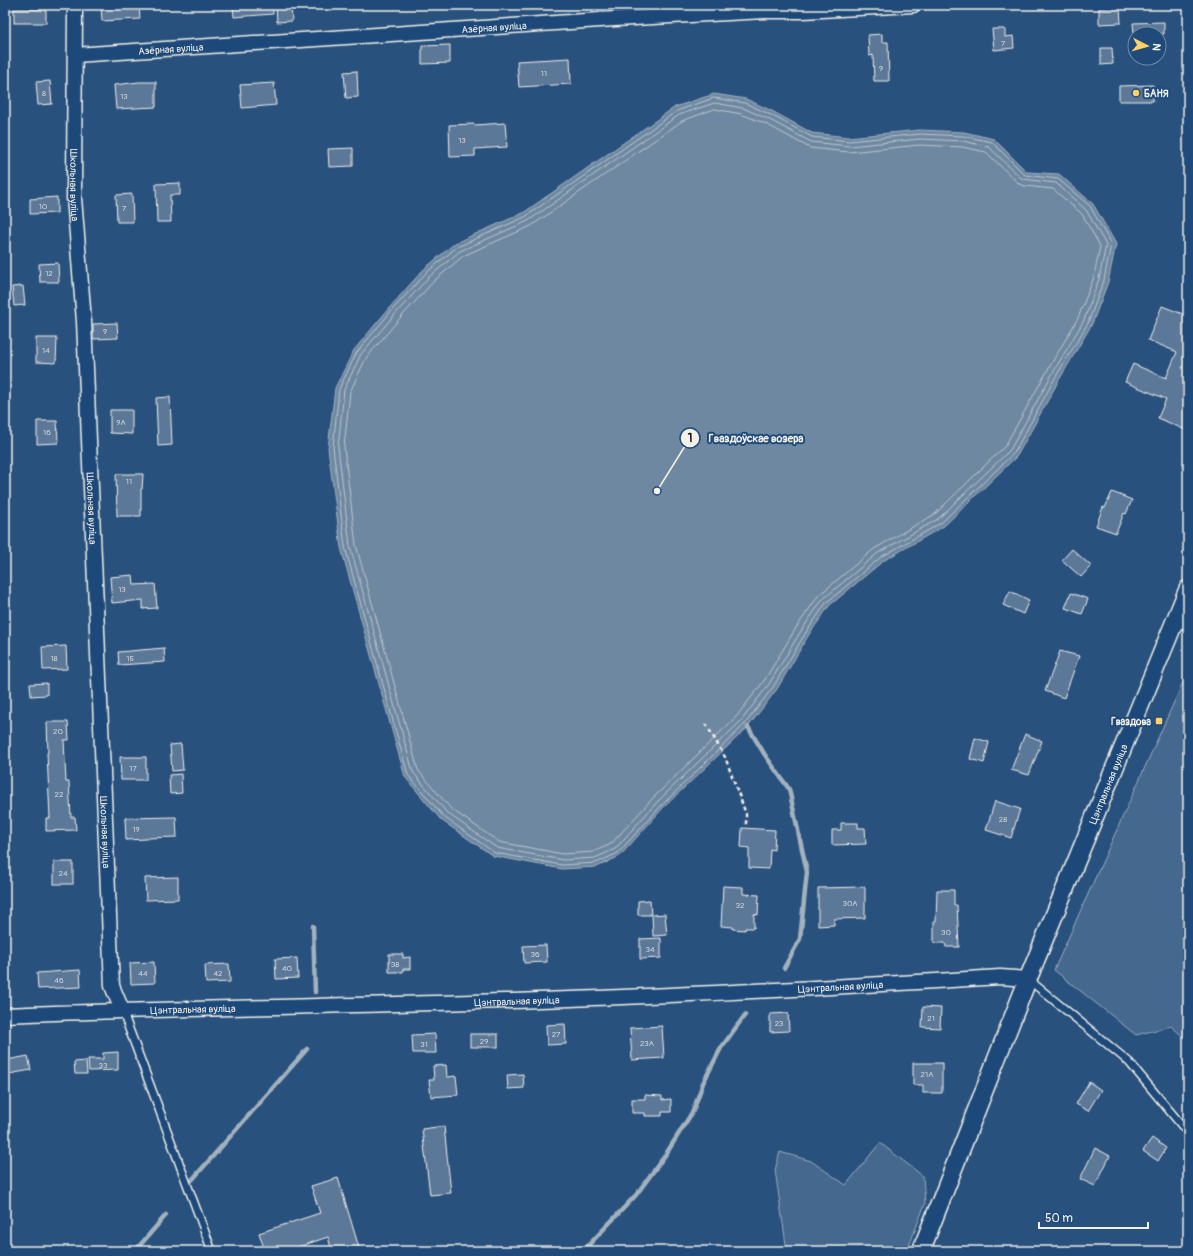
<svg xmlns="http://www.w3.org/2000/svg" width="1193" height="1256" viewBox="0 0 1193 1256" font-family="Pangolin,sans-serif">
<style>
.green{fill:#45688e;stroke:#9cacbb}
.water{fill:#6e88a2;stroke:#a4b2be}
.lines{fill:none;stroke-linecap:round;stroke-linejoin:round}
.shore{stroke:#bec7cc;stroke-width:1}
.stream{stroke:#a4b2be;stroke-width:4.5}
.building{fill:#5b7899;stroke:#f4f1e8}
.service-casing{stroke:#f4f1e8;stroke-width:10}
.minor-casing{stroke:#f4f1e8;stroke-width:17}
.tertiary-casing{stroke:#f4f1e8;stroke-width:20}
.path{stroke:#f4f1e8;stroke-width:2.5;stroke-dasharray:4 3;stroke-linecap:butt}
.service{stroke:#1f4a7a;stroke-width:7}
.minor{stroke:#1f4a7a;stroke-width:14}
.tertiary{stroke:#1f4a7a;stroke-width:17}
.poi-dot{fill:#ffd166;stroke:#1f4a7a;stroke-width:1.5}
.labels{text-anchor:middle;stroke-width:4;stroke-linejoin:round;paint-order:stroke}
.number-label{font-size:8px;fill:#ced3d4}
.street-label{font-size:10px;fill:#f4f1e8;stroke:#1f4a7a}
.poi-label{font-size:10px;font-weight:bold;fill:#f4f1e8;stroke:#1f4a7a;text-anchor:start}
.leader{fill:none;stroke:#f4f1e8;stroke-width:1.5}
.callout-dot{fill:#f4f1e8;stroke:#1f4a7a;stroke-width:1.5}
.mark-label{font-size:12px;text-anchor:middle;font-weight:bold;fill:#111}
.callout-label{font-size:11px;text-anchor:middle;font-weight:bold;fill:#f4f1e8;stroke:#1f4a7a;stroke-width:4;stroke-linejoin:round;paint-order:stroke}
</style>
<rect width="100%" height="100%" fill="#28517e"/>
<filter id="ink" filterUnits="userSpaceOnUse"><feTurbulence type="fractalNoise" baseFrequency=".025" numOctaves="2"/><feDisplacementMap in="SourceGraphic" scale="8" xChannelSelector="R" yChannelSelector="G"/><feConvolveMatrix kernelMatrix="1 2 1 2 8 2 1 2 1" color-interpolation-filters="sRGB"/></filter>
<g filter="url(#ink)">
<!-- green -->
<g class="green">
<path d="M 1188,671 L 1188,1041 L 1171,1026 L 1136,1035 L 1054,970 Z"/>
<path d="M 880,1143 L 923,1176 L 925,1204 L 907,1251 L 787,1251 L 775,1170 L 780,1152 L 811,1161 L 846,1185 Z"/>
</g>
<!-- water -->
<path class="water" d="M 714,94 L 746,99 L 772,111 L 812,133 L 848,137 L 920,130 L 964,132 L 994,139 L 1027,172 L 1059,174 L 1093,204 L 1116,244 L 1108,282 L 1092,324 L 1059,380 L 1017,456 L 944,526 L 883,561 L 829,606 L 808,636 L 777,689 L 748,727 L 663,808 L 620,856 L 597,867 L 562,869 L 493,856 L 441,820 L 405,777 L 341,548 L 328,448 L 335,388 L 354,350 L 390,307 L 423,270 L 455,243 L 523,213 L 675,107 Z"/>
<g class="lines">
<!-- shore -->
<g class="shore">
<path d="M 714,98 L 745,103 L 771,115 L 812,137 L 849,141 L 920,134 L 963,136 L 992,142 L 1025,175 L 1058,179 L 1090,206 L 1111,244 L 1104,280 L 1088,323 L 1055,378 L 1014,453 L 941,523 L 881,557 L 826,603 L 805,634 L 773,687 L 745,724 L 661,806 L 618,853 L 596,863 L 562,865 L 495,853 L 444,817 L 408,775 L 345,547 L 333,447 L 339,389 L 357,352 L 393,309 L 426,273 L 457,247 L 525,217 L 677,111 Z"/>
<path d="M 715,103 L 743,108 L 768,119 L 811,142 L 849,146 L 920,139 L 963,141 L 989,147 L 1022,179 L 1056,183 L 1086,210 L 1106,245 L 1099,279 L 1084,320 L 1051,376 L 1010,450 L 938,519 L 878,553 L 822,600 L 801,631 L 769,684 L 741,721 L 657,802 L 615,849 L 595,858 L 563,860 L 497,848 L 447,813 L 413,772 L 350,546 L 338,447 L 344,390 L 361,354 L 396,313 L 429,277 L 460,251 L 528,221 L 679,115 Z"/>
<path d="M 715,109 L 741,114 L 766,124 L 810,148 L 849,152 L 920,145 L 962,147 L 986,152 L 1019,184 L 1025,186 L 1053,189 L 1082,214 L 1100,246 L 1094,277 L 1078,318 L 1046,373 L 1005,446 L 935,514 L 874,549 L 818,596 L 796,628 L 764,681 L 736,717 L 653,798 L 611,844 L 593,852 L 563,854 L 499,842 L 451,809 L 418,770 L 356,545 L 344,447 L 350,392 L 366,358 L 401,317 L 434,281 L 463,256 L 531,226 L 682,121 Z"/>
</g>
<!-- stream -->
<g class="stream">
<path d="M 748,727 L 765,755 L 789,789 L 807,872 L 800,939 L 784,968"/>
<path d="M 313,926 L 315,992"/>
<path d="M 192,1180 L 307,1049"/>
<path d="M 135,1251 L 166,1215"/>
<path d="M 583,1251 L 636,1195 L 666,1154 L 693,1111 L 703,1083 L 721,1048 L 745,1015"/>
</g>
</g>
<!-- building -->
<g class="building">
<path d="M 101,5 L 139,5 L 140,19 L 102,21 Z"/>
<path d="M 233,5 L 273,5 L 273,14 L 234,17 Z"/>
<path d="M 276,5 L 291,5 L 292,21 L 277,22 Z"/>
<path d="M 1120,7 L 1121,23 L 1099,24 L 1099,8 Z"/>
<rect x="14" y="9" width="32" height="14"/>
<path d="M 1164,22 L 1164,34 L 1134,34 L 1133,23 Z"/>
<path d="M 992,29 L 1005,29 L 1005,37 L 1013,36 L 1014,48 L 994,50 Z"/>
<path d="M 882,34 L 882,42 L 888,42 L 889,81 L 874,81 L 873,55 L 869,56 L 868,35 Z"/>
<path d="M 450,45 L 450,63 L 422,64 L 422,46 Z"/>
<path d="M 1101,48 L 1112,48 L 1113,64 L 1101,65 Z"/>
<path d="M 570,58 L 571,84 L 519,87 L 517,61 Z"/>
<path d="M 357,71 L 358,97 L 346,98 L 344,72 Z"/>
<path d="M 50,81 L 52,104 L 38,105 L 36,82 Z"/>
<path d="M 139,82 L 156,82 L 156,107 L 116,109 L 114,85 Z"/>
<path d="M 274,83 L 276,105 L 242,108 L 240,85 Z"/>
<path d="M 1153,85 L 1153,101 L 1119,101 L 1119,86 Z"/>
<path d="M 505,123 L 507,147 L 475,149 L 475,156 L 450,157 L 449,125 L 474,124 L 474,125 Z"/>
<path d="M 353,148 L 353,166 L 329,167 L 328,149 Z"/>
<path d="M 180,183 L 180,195 L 170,195 L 171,222 L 157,222 L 156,184 Z"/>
<path d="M 132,194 L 133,222 L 117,222 L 116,195 Z"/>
<path d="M 57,197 L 57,213 L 30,214 L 30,199 Z"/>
<path d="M 58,263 L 59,282 L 40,282 L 39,264 Z"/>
<path d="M 23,286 L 25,305 L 14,306 L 12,287 Z"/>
<path d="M 1162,306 L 1188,316 L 1188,431 L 1158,418 L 1166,399 L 1125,382 L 1133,364 L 1166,378 L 1177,352 L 1148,340 Z"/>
<path d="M 117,323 L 118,338 L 93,339 L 93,324 Z"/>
<path d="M 36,338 L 57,338 L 56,363 L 36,362 Z"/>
<path d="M 170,397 L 172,445 L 158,446 L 156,398 Z"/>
<path d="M 110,410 L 132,410 L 132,434 L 110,433 Z"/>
<path d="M 37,421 L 57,421 L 58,443 L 37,444 Z"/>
<path d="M 116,474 L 143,474 L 142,489 L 141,489 L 141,516 L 117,516 Z"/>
<path d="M 1112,492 L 1132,500 L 1126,514 L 1124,513 L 1116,533 L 1096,526 L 1103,507 L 1105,508 Z"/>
<path d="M 1072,549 L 1091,566 L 1081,577 L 1062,560 Z"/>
<path d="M 133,575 L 134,585 L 155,584 L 157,608 L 143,609 L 143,600 L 112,603 L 110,577 Z"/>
<path d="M 1010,591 L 1029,600 L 1023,614 L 1003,605 Z"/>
<path d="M 1071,593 L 1088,599 L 1082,614 L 1065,608 Z"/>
<path d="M 66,646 L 67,669 L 43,670 L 42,647 Z"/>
<path d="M 164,648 L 165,662 L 119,665 L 118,652 Z"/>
<path d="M 1060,651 L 1079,656 L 1064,698 L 1045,691 Z"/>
<path d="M 47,683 L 47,695 L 31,696 L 30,684 Z"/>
<path d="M 47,722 L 68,722 L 69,740 L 64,740 L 66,782 L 69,782 L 71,817 L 75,817 L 76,830 L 46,831 L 46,818 L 50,818 L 47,753 L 48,753 Z"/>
<path d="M 1025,734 L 1042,741 L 1029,775 L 1011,770 Z"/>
<path d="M 975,738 L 989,742 L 984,763 L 970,759 Z"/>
<path d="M 181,744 L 183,770 L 172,771 L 170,745 Z"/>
<path d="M 120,757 L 146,757 L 146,780 L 121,780 Z"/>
<path d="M 181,774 L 182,793 L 170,794 L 169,775 Z"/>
<path d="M 995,801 L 1020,809 L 1011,838 L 986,830 Z"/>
<path d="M 176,817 L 177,837 L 147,838 L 147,839 L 126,840 L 125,818 Z"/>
<path d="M 841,823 L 858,823 L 858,828 L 865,828 L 866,844 L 832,845 L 832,830 L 841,830 Z"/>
<path d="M 742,828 L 775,830 L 774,850 L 770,849 L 769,869 L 749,868 L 749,848 L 741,847 Z"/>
<rect x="54" y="862" width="19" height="22"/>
<path d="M 178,877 L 178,899 L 146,900 L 145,878 Z"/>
<path d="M 723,886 L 743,887 L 743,894 L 759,895 L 758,915 L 754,914 L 754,928 L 745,928 L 745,930 L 733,929 L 733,927 L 721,926 Z"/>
<path d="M 865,887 L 865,918 L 834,919 L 834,925 L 818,926 L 818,888 Z"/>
<path d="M 937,890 L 954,890 L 954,905 L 957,905 L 959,947 L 946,947 L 945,943 L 934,943 L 934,921 L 936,921 Z"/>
<path d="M 650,900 L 651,915 L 638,915 L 638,901 Z"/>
<path d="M 665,914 L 667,935 L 653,936 L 652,915 Z"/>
<path d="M 661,938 L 661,958 L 640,959 L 640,939 Z"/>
<path d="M 546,945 L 547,962 L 524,963 L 523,946 Z"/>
<path d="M 389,954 L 403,954 L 403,958 L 410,957 L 410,969 L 403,969 L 403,972 L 389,972 Z"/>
<path d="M 297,958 L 298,978 L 276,979 L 275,959 Z"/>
<path d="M 154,962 L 155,983 L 131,984 L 130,963 Z"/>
<path d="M 229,964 L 230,982 L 206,983 L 205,965 Z"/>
<path d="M 80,970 L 81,987 L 38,989 L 37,973 Z"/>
<path d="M 923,1007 L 941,1008 L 940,1028 L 922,1027 Z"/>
<path d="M 788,1013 L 789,1031 L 770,1032 L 770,1014 Z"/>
<path d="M 565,1024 L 566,1044 L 547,1045 L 546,1025 Z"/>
<path d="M 662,1026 L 664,1058 L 632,1060 L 630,1028 Z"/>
<path d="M 435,1034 L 436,1053 L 413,1053 L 412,1035 Z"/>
<rect x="470" y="1034" width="28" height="13"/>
<path d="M 118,1052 L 118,1070 L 89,1071 L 88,1059 L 103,1059 L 103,1053 Z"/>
<path d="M 28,1056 L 31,1070 L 9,1074 L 7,1060 Z"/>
<path d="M 86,1061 L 87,1074 L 75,1074 L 74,1062 Z"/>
<path d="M 913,1063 L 942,1063 L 942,1093 L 923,1093 L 923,1085 L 913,1085 Z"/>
<path d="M 446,1065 L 447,1077 L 456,1076 L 458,1095 L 431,1097 L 429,1080 L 434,1080 L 433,1066 Z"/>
<path d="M 523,1074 L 524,1088 L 508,1089 L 507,1075 Z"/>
<path d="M 1089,1082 L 1101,1090 L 1088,1111 L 1076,1104 Z"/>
<path d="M 645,1095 L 662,1096 L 662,1100 L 671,1099 L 671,1112 L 662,1112 L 662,1116 L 645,1116 L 645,1113 L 632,1113 L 632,1099 L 645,1099 Z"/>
<path d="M 444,1126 L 451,1193 L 430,1195 L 422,1129 Z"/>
<path d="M 1152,1138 L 1166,1148 L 1158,1161 L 1143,1151 Z"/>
<path d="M 1095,1148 L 1110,1156 L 1095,1186 L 1080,1179 Z"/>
<path d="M 338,1178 L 360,1251 L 332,1251 L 328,1237 L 286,1251 L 265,1251 L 259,1233 L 320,1213 L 311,1186 Z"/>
</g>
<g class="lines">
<!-- service casing -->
<g class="service-casing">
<g id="service">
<path d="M 1028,979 L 1129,1062 L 1188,1133"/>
<path d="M 122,1010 L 212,1251"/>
</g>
</g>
<!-- minor casing -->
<g class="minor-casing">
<g id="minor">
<path id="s1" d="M 75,5 L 74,198 L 84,321 L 112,986 L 122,1010"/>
<path id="s2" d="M 75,55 L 615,19 L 765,11 L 803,11 L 913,5"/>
<path d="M 1177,617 L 1188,623"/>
<path id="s3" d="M 5,1015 C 193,1007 382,1006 570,999 C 714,994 857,986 1000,977 L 1028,979"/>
</g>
</g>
<!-- tertiary casing -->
<g class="tertiary-casing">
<g id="tertiary">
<path id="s4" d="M 921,1251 L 1028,979 L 1188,589"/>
</g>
</g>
<!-- path -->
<path class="path" d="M 706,724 L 725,757 L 746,814 L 746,827"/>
<!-- service -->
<use href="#service" class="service"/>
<!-- minor -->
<use href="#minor" class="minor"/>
<!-- tertiary -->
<use href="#tertiary" class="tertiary"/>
</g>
</g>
<!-- markers -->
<g class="poi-dot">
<circle cx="1136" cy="93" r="4"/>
<rect x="1155" y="717" width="8" height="8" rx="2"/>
</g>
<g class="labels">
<!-- number labels -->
<g class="number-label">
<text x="1003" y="46">7</text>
<text x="881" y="71">9</text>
<text x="544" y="76">11</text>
<text x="44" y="96">8</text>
<text x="124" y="99">13</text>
<text x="462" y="143">13</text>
<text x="43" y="209">10</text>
<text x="124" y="211">7</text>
<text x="49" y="276">12</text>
<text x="105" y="334">9</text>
<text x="46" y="353">14</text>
<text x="121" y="425">9А</text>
<text x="47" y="435">16</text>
<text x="129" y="484">11</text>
<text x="122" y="592">13</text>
<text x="54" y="661">18</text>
<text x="130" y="661">15</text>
<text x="58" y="734">20</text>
<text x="133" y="771">17</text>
<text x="59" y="797">22</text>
<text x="1003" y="822">28</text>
<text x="136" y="832">19</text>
<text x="63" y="876">24</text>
<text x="850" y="906">30А</text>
<text x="740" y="908">32</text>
<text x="946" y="935">30</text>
<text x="650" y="952">34</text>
<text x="535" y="957">36</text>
<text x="395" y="967">38</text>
<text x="287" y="971">40</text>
<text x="143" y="976">44</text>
<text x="218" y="976">42</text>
<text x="59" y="983">46</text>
<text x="931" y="1021">21</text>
<text x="779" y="1026">23</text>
<text x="556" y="1037">27</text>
<text x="484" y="1044">29</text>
<text x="647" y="1046">23А</text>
<text x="424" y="1047">31</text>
<text x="103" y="1068">33</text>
<text x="927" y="1077">21А</text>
</g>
<!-- street labels -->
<g class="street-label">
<text dy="4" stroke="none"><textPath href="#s2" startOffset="420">Азёрная вуліца</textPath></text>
<text dy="4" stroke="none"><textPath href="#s2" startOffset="96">Азёрная вуліца</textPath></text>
<text dy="4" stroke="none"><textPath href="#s1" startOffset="180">Школьная вуліца</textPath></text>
<text dy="4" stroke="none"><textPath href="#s1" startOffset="504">Школьная вуліца</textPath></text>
<text dy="4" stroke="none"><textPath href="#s4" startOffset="503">Цэнтральная вуліца</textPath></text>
<text dy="4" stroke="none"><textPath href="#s1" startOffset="828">Школьная вуліца</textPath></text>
<text dy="4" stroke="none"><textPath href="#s3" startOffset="836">Цэнтральная вуліца</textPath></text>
<text dy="4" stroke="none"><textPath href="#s3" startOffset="512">Цэнтральная вуліца</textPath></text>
<text dy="4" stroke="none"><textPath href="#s3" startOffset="188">Цэнтральная вуліца</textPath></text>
</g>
<!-- poi labels -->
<g class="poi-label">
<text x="1144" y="97">БАНЯ</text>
<text x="1151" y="725" text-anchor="end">Гваздова</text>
</g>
</g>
<!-- callouts -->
<path class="leader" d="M657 491L690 438"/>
<g class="callout-dot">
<circle cx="657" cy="491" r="4"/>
<circle cx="690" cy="438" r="10"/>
</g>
<g class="mark-label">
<text x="690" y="442">1</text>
</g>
<g class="callout-label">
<text x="756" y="442">Гваздоўскае возера</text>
</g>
<!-- margin -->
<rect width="1193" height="1256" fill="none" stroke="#1f4a7a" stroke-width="20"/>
<rect x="10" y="10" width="1173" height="1236" fill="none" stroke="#f4f1e8" stroke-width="1.5" filter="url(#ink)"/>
<!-- north arrow -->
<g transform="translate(1147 46) rotate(96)"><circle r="19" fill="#1f4a7a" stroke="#748da6"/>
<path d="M0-3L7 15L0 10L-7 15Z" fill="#ffd166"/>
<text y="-6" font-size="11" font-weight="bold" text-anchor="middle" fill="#f4f1e8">N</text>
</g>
<!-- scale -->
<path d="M1039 1222v6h109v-6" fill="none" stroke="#f4f1e8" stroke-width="2"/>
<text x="1045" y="1222" font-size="12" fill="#f4f1e8" stroke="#1f4a7a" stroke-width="3" paint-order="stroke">50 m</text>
</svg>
